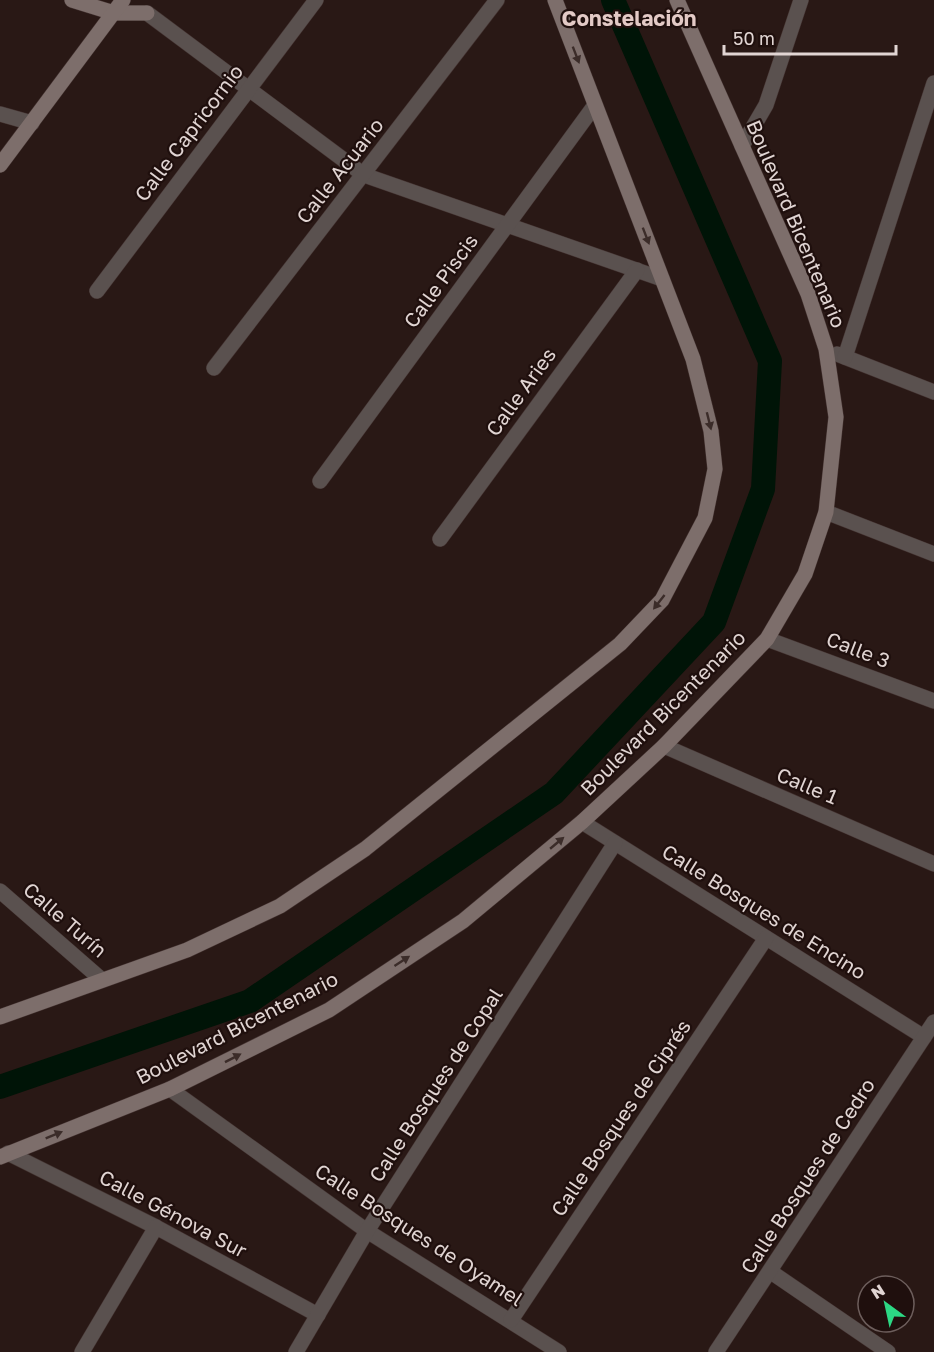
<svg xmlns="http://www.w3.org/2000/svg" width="934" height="1352" viewBox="0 0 934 1352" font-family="'Golos Text',sans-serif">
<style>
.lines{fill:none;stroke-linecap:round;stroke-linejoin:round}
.canal{stroke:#001407;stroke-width:24}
.street-casing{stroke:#433230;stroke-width:16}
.secondary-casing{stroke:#433230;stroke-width:16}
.street{stroke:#5a514f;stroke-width:15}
.secondary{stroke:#7d6e6b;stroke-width:15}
.oneway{fill:#3b2c29}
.labels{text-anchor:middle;stroke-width:4.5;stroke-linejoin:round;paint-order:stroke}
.street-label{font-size:20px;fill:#e1d5d3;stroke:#1f0f0d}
.neighbourhood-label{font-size:21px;font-weight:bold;fill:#e3cac6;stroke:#1f0f0d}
</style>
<rect width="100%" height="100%" fill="#291815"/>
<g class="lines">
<!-- canal -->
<path class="canal" d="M 0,1087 L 250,1001 L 554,793 L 714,622 L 763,489 L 770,361 L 613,0"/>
<!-- street casing -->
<g class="street-casing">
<g id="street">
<path d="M 147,13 L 364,175 L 662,279"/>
<path d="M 0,114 L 32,123"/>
<path d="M 742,146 L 766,105 L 801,0"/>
<path d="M 97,291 L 316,0"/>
<path d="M 837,354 L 934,392"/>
<path d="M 845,357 L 934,83"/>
<path d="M 214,368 L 497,0"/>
<path d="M 320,481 L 595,105"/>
<path d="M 826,512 L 934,554"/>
<path d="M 440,539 L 637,270"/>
<path d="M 767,639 L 934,701"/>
<path d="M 664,746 L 934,864"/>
<path d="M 582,822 L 924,1037"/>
<path d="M 0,891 L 102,980"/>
<path d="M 170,1089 L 367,1231 L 559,1352"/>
<path d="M 8,1153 L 156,1227 L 318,1315"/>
<path d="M 771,1272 L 888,1352"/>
<path d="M 511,1320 L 766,938"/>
<path d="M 82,1352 L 156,1227"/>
<path d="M 296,1352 L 367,1231 L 615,843"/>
<path d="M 716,1352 L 934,1022"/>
</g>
</g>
<!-- secondary casing -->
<g class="secondary-casing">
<g id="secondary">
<path d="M 72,0 L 114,13 L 147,13"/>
<path d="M 0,165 L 123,0"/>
<path d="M 0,1017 L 187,950 L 280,906 L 365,849 L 620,644 L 662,600 L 705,518 L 715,469 L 711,431 L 693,359 L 555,0"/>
<path d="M 0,1157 L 170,1089 L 329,1010 L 463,921 L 582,822 L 664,746 L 767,639 L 805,574 L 826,512 L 836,417 L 826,349 L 808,294 L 677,0"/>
</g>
</g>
<!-- street -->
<use href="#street" class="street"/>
<!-- secondary -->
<use href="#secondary" class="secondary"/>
</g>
<!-- one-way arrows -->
<defs><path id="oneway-solid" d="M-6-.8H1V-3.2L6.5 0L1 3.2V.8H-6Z" transform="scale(1.5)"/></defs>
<g class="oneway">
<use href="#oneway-solid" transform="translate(576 55) rotate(69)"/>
<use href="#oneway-solid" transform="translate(646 236) rotate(69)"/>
<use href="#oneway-solid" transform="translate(709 421) rotate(76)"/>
<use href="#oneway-solid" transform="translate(659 602) rotate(128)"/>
<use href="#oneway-solid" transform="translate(557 843) rotate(-40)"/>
<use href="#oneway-solid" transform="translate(402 961) rotate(-33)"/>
<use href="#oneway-solid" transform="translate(233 1058) rotate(-27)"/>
<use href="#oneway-solid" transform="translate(54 1135) rotate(-22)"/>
</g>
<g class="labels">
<!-- street labels -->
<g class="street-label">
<text transform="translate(189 133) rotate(-53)" y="7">Calle Capricornio</text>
<text transform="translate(340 171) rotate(-52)" y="7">Calle Acuario</text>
<text transform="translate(796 224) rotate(67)" y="7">Boulevard Bicentenario</text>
<text transform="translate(441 281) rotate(-54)" y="7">Calle Piscis</text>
<text transform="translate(521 392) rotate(-54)" y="7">Calle Aries</text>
<text transform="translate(858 650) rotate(21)" y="7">Calle 3</text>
<text transform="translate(663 713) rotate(-45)" y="7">Boulevard Bicentenario</text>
<text transform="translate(807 786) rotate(23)" y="7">Calle 1</text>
<text transform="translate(764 912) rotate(32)" y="7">Calle Bosques de Encino</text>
<text transform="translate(65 920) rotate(41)" y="7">Calle Turín</text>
<text transform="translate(237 1028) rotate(-27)" y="7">Boulevard Bicentenario</text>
<text transform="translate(436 1085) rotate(-57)" y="7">Calle Bosques de Copal</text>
<text transform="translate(621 1118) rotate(-56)" y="7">Calle Bosques de Ciprés</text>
<text transform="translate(808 1176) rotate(-57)" y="7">Calle Bosques de Cedro</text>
<text transform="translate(173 1214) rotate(28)" y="7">Calle Génova Sur</text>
<text transform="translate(419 1235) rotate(33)" y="7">Calle Bosques de Oyamel</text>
</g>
<!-- neighbourhood labels -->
<g class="neighbourhood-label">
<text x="629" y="26">Constelación</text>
</g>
</g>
<!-- north arrow -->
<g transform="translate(886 1304) rotate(327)"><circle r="28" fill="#1f0f0d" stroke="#6d5e5c" stroke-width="1.5"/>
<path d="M0-4.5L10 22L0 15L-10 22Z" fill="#2cd884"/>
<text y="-9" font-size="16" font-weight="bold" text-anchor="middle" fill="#e1d5d3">N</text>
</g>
<!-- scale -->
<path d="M724 45v9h172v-9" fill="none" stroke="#e1d5d3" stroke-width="3"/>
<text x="733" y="45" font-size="18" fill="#e1d5d3" stroke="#1f0f0d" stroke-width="4.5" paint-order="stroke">50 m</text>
</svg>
